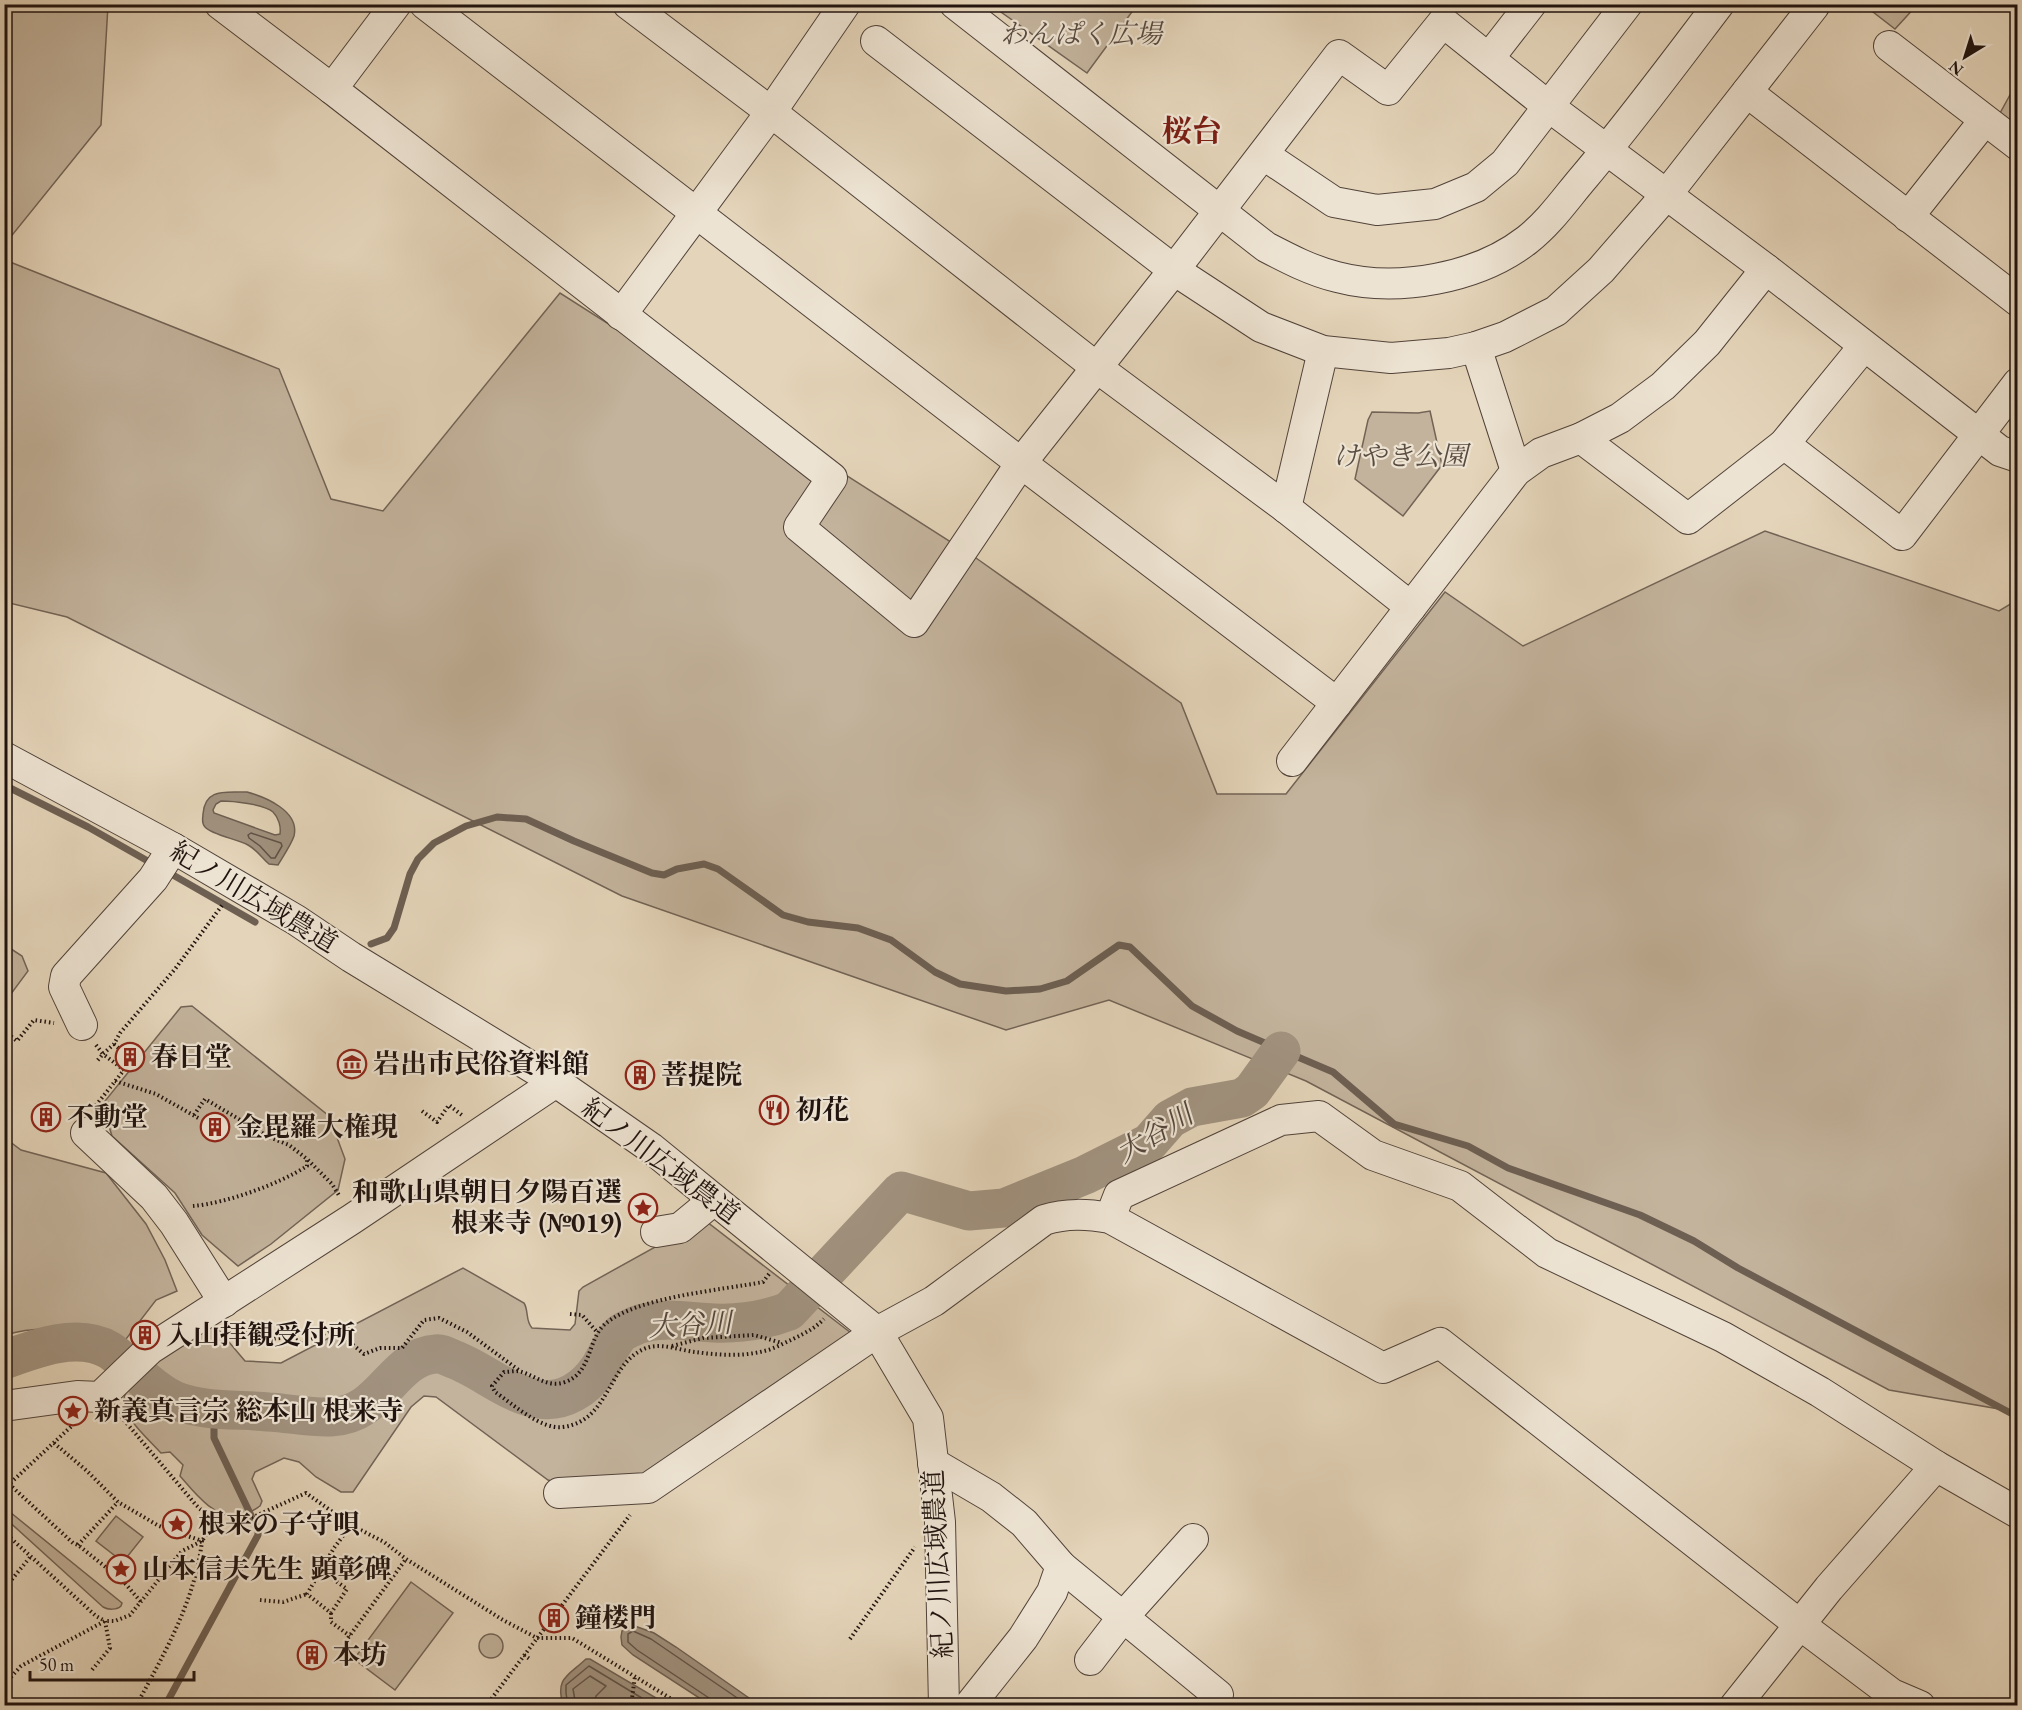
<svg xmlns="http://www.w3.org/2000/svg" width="2022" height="1710" viewBox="0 0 2022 1710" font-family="'EB Garamond','Noto Serif JP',serif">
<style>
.green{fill:#c3b39c;stroke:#726356;stroke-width:1.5}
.water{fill:#a1927f;stroke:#6d5f52;stroke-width:1.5;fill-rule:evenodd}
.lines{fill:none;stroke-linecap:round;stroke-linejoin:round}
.shore{stroke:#605247;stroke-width:1.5}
.stream{stroke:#6d5f52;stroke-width:7}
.river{stroke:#a1927f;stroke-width:39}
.minor-casing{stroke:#51433a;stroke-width:32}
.path{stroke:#20130f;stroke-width:4;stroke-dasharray:1.5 3;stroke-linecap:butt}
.minor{stroke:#ede3d2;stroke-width:30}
.labels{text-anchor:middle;stroke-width:4.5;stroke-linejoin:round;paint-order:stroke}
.park-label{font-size:27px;font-style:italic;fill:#594b40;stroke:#ede3d2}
.street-label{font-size:27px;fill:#20130f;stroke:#ede3d2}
.poi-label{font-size:27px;font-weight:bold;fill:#20130f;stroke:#ede3d2;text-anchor:start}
.water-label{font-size:28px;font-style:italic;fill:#54463c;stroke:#ede3d2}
.quarter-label{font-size:30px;font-weight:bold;fill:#7a1f14;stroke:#ede3d2}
</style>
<rect width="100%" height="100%" fill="#e4d4b9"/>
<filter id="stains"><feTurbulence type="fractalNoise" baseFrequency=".00333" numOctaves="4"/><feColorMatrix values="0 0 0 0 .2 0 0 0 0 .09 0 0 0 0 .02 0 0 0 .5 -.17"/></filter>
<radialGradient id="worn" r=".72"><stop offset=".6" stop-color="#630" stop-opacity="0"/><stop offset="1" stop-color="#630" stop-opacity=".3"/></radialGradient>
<!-- green -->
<g class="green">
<path d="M 5,4 L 108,5 L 101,125 L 5,244 Z"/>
<path d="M 991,5 L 1137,5 L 1087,73 Z"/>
<path d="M 1864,5 L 1917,5 L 1895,29 Z"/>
<path d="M 2017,82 L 2017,129 L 1999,115 Z"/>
<path d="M 5,260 L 279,369 L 331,499 L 383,511 L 560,293 L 976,558 L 1181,703 L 1217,794 L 1286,794 L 1445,592 L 1523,646 L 1765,531 L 1999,611 L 2017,600 L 2017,1412 L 1889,1390 L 1306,1081 L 1109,1000 L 1006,1030 L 622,896 L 67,617 L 5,602 Z"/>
<path d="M 1430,411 L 1442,465 L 1403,516 L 1355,479 L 1368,420 L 1372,412 L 1418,413 Z"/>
<path d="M 5,945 L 22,956 L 28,971 L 5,1002 Z"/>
<path d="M 192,1006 L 329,1116 L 345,1159 L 338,1190 L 271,1244 L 238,1266 L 202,1235 L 175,1193 L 112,1136 L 103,1107 L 105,1101 L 181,1007 Z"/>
<path d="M 5,1138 L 21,1150 L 106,1173 L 146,1224 L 165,1260 L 177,1291 L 156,1300 L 123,1343 C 82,1332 47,1322 5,1335 Z"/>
<path d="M 702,1221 L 707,1222 L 851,1333 L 648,1477 L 558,1483 L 548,1480 L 436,1397 L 424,1396 L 411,1407 L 353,1492 L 341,1492 L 316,1477 L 299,1462 L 284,1458 L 255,1472 L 252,1479 L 262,1501 L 260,1506 C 254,1510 246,1516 239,1516 C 214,1519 194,1492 180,1476 L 183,1465 L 170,1452 L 161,1453 C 149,1440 132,1425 125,1409 C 113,1378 188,1339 210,1325 L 218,1329 L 245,1361 L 281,1363 L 463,1268 L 524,1303 C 529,1311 525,1320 532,1328 L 570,1330 L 575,1324 L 579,1291 L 583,1287 Z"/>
<path d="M 5,1508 L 122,1603 L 121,1606 C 117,1610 108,1610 103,1607 L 5,1518 Z"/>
<path d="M 116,1516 L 143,1537 L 123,1562 L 96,1541 Z"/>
<path d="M 411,1582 L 453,1613 L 395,1690 L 354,1659 Z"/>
<circle cx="491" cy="1646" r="12"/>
</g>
<!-- water -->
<g class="water">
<path d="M 247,792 C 265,797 300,811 294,836 C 291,845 282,858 278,865 L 269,864 C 262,858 257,850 248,845 C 237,839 212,835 205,827 C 201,823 203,818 203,814 C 205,787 227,793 247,792 ZM 221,801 C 232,801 264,804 273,812 C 279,818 281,827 280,834 L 275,835 L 214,813 L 213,810 L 216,804 Z"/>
<path d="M 632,1625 L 654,1633 L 676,1647 L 759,1705 L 710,1705 L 633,1655 L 622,1645 L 621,1637 L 622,1631 Z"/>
<path d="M 586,1659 L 590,1659 L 668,1705 L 628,1705 L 611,1701 L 604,1705 L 563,1705 C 555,1678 568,1676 586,1659 Z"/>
</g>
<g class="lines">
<!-- shore -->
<g class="shore">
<path d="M 251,833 L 281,843 L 282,846 L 275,858 L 271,858 L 260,846 L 249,838 L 248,835 Z"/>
<path d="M 568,1706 L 566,1693 L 566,1685 L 589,1666 L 655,1706"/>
<path d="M 576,1706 L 573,1689 L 590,1676 L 606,1686 L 596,1696 L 594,1706"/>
<path d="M 712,1706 L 709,1698 L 637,1650 L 628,1642 L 628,1634 L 633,1631 L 651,1639 L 749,1706"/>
</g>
<!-- stream -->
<g class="stream">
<path d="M 4,785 L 88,827 L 153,864"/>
<path d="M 166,871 L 255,922"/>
<path d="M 371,944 L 387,938 L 394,928 L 410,874 L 418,859 L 434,843 L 466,826 L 497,817 L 526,819 L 574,841 L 652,873 L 664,875 L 677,869 L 704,864 L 718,869 L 783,915 L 808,922 L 858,928 L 891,940 L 935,972 L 960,984 L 1006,991 L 1040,989 L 1067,981 L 1119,945 L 1130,947 L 1192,1006 L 1237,1031 L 1333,1072 L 1394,1124 L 1468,1146 L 1508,1168 L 1640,1215 L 1694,1241 L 1738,1268 L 2018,1417"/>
<path d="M 165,1706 L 258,1535 L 258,1530 L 214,1438 L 214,1427 L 220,1410"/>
</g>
<!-- river -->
<path class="river" d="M 4,1360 C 36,1348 78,1332 109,1350 C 116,1354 121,1360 127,1365 C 142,1377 156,1392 174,1400 C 202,1412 239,1409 268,1412 C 289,1413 311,1418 331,1417 C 383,1415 392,1357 436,1354 C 441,1353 448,1357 453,1359 C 481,1369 509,1395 539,1399 C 564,1403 586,1388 599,1368 C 606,1357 612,1342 621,1333 C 625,1330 633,1327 637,1325 C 661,1316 689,1322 714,1323 C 739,1324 766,1320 789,1311 L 901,1191 L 969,1211 L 1004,1208 L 1085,1175 L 1149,1143 L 1170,1119 L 1192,1107 L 1242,1098 L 1252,1091 L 1281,1051"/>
<!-- minor casing -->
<g class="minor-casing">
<g id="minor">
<path d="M 220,4 L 332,89"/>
<path d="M 396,4 L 332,89 L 832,478 L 799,527 L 914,622 L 1021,463 L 1174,270 L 1339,55 L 1388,90 L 1443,22 L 1548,106 L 1766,269 L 2000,451 L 2018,457"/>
<path d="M 425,4 L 1021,463 L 1337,703"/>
<path d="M 628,4 L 771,112 L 1096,367 L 1286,508 L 1411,607"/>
<path d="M 955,4 L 1266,247 C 1289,259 1312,271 1337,277 C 1398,293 1478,278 1527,240 C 1551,221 1566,198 1585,176 C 1632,120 1675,62 1719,4"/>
<path d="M 876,41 L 1174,270 L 1261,327 L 1323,351 L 1391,358 L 1449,353 L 1476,347 L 1505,337 L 1556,311 L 1601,270 L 1667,194 L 1814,6 L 1812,4"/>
<path d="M 1889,46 L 2018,145"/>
<path d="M 1489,58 L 1531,4"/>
<path d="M 1747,92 L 2018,301"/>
<path d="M 1264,155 L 1334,202 L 1377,210 L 1435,204 L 1476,187 L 1505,163 L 1627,4"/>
<path d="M 1908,217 L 1984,121"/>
<path d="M 621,315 L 771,112 L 845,4"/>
<path d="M 1476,347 L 1516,471"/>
<path d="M 1581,438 L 1688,519 L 1784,444 L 1864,346"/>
<path d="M 1784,444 L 1902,535 L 2018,383"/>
<path d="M 1286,508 L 1323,351"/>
<path d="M 4,757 L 173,848 L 296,920 L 351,957 L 556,1082 L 651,1148 L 877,1332 L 928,1418 L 940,1522 L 944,1706"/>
<path d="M 1292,761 L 1516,471 L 1541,453 L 1581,438 L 1620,418 L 1663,386 L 1707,343 L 1766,269"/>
<path d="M 82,1025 L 64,987 L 66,976 L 153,879 L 173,848"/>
<path d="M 86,1133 L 154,1197 L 174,1223 L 224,1302"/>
<path d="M 1110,1218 L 1119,1195 L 1281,1120 L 1319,1116 L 1373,1155 L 1460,1186 L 1547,1253 L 1723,1337 L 1820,1392 L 1936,1466 L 2018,1513"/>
<path d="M 656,1232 L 680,1228 L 714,1200"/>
<path d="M 4,1406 L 77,1396 L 100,1397 L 150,1349 L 352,1219 L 556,1082"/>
<path d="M 933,1463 L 991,1497 L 1024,1523 L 1061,1566 L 1218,1695 L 1210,1706"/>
<path d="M 559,1493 L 648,1488 L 877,1332 L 934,1301 L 1044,1220 C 1067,1213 1087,1214 1110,1218 L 1383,1368 L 1440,1343 L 1799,1624 L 1892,1694 L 1920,1706"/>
<path d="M 1090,1660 L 1123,1617 L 1193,1539"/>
<path d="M 969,1706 L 1023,1638 L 1052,1592 L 1061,1566"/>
<path d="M 1735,1706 L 1829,1588 L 1936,1466"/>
</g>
</g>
<!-- path -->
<g class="path">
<path d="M 4,1031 L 17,1041 L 34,1020 L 54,1023"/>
<path d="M 114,1044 L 123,1052"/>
<path d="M 96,1045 L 103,1054 L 97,1061"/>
<path d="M 645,1064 L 647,1060"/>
<path d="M 115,1081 L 156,1094 L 200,1119"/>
<path d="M 93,1109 L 124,1070 L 103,1054 L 114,1044 L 120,1033 L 175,969 L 223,904"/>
<path d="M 422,1111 L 437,1122 L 449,1105 L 463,1116"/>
<path d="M 308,1160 L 332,1184 L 340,1197"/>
<path d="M 193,1206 C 227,1203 279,1184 307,1166 L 307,1159 L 289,1145 L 269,1137 L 205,1099 L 194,1115"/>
<path d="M 769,1274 L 763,1282 C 722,1290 636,1297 605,1324 C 587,1340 592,1373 565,1382 C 549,1388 537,1377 522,1372 C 517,1370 510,1372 504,1372 L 492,1386 L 495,1392 C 513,1404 541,1430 563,1427 C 609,1421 608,1366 642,1350 C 658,1341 678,1350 695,1352 C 717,1355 742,1357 764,1351 C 774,1349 784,1343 793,1339 C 805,1333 814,1329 824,1319"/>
<path d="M 570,1314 L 582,1315 L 597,1332"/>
<path d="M 233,1326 L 257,1340 L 292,1337 L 302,1344 L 334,1329 L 364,1354 L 380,1348 L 402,1348 L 424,1320 L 439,1318 L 467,1332 L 520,1371"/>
<path d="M 257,1340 L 258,1348"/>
<path d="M 672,1346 L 703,1338 L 754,1335 L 782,1343"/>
<path d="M 118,1413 L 196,1505 L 214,1522 L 238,1524 L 306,1493 L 351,1525 L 384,1542 L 406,1559 L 503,1620 L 537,1638 L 572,1638 L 683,1706"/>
<path d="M 54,1443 L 87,1471 L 118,1502 L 159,1526 L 202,1541 C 195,1601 164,1654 136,1706"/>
<path d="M 9,1484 L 73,1543 L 78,1545 L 123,1581 L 141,1602"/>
<path d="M 4,1489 L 76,1422"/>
<path d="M 4,1532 L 96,1616 L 105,1621 L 110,1648 L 92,1670"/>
<path d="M 78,1545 L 118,1502"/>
<path d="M 322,1571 L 347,1589 L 331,1613 L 307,1594 L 334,1548 L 351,1525"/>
<path d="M 9,1583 L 31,1556"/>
<path d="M 260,1600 L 283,1602 L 307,1594"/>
<path d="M 331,1613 L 331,1622 L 350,1636"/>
<path d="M 348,1638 L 406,1559"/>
<path d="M 850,1639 L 915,1547"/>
<path d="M 524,1655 L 531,1660"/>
<path d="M 11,1677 L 21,1666 L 105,1621 L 115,1621 L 130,1615 L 182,1551 L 202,1541 L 214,1522"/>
<path d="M 486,1706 L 630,1515"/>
<path d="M 631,1706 L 635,1676"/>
</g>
<!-- minor -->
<use href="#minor" class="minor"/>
</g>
<!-- icons -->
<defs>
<g id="building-ring" transform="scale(1.5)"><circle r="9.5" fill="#ede3d2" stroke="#8f2418" stroke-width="1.5"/><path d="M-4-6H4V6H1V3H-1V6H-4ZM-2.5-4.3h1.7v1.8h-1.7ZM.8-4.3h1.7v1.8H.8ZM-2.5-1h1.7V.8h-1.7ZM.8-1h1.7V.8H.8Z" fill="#8f2418"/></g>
<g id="museum-ring" transform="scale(1.5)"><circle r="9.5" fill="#ede3d2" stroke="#8f2418" stroke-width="1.5"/><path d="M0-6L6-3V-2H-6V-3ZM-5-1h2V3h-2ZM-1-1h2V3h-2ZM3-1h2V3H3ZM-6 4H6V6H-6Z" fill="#8f2418"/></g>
<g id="restaurant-ring" transform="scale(1.5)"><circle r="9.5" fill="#ede3d2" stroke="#8f2418" stroke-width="1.5"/><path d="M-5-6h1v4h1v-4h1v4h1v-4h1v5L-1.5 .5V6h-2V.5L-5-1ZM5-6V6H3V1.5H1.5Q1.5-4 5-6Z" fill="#8f2418"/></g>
<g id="sight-ring" transform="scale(1.5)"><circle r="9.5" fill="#ede3d2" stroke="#8f2418" stroke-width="1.5"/><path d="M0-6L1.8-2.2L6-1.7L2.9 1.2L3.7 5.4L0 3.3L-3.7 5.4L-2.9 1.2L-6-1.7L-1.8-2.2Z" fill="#8f2418"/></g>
</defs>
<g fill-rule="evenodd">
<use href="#building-ring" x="130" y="1057"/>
<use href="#museum-ring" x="352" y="1064"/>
<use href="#building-ring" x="640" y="1075"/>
<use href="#restaurant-ring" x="774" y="1110"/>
<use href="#building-ring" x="46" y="1117"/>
<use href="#building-ring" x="215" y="1127"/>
<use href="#sight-ring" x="643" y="1208"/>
<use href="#building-ring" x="145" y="1335"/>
<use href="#sight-ring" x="73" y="1411"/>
<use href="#sight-ring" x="177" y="1524"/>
<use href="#sight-ring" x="121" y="1569"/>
<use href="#building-ring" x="554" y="1618"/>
<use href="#building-ring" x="312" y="1655"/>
</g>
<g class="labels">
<!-- park labels -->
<g class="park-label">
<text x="1081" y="43">わんぱく広場</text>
<text x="1400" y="465">けやき公園</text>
</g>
<!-- street labels -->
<g class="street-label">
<text transform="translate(254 897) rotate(31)" y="9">紀ノ川広域農道</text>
<text transform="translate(661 1161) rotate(37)" y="9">紀ノ川広域農道</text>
<text transform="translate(938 1564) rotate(-93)" y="9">紀ノ川広域農道</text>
</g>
<!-- poi labels -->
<g class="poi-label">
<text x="151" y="1066">春日堂</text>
<text x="373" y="1073">岩出市民俗資料館</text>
<text x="661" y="1084">菩提院</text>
<text x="795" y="1119">初花</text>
<text x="67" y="1126">不動堂</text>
<text x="236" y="1136">金毘羅大権現</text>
<text x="622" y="1201" text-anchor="end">和歌山県朝日夕陽百選<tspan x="622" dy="31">根来寺 (№019)</tspan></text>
<text x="166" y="1344">入山拝観受付所</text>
<text x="94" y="1420">新義真言宗 総本山 根来寺</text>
<text x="198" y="1533">根来の子守唄</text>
<text x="142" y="1578">山本信夫先生 顕彰碑</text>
<text x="575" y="1627">鐘楼門</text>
<text x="333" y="1664">本坊</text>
</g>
<!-- water labels -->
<g class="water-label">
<text transform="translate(1154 1133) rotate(-31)" y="10">大谷川</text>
<text transform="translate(690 1324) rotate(-3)" y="10">大谷川</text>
</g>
<!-- quarter labels -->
<g class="quarter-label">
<text x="1192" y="141">桜台</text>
</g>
</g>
<!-- margin -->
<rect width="2022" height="1710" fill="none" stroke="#e4d4b9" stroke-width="24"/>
<rect x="6" y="6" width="2010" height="1698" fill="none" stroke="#20130f" stroke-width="3"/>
<rect x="12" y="12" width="1998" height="1686" fill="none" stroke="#20130f" stroke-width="1.5"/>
<!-- north arrow -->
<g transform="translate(1965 57) rotate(218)" stroke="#ede3d2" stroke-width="4.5" paint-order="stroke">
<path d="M0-4.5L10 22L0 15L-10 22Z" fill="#20130f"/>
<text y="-9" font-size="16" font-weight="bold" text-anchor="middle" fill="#20130f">N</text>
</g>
<!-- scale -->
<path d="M30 1671v9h164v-9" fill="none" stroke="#20130f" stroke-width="3"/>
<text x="39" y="1671" font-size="18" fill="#20130f" stroke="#ede3d2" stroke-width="4.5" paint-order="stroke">50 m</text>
<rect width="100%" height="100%" filter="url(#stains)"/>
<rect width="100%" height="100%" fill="url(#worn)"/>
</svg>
